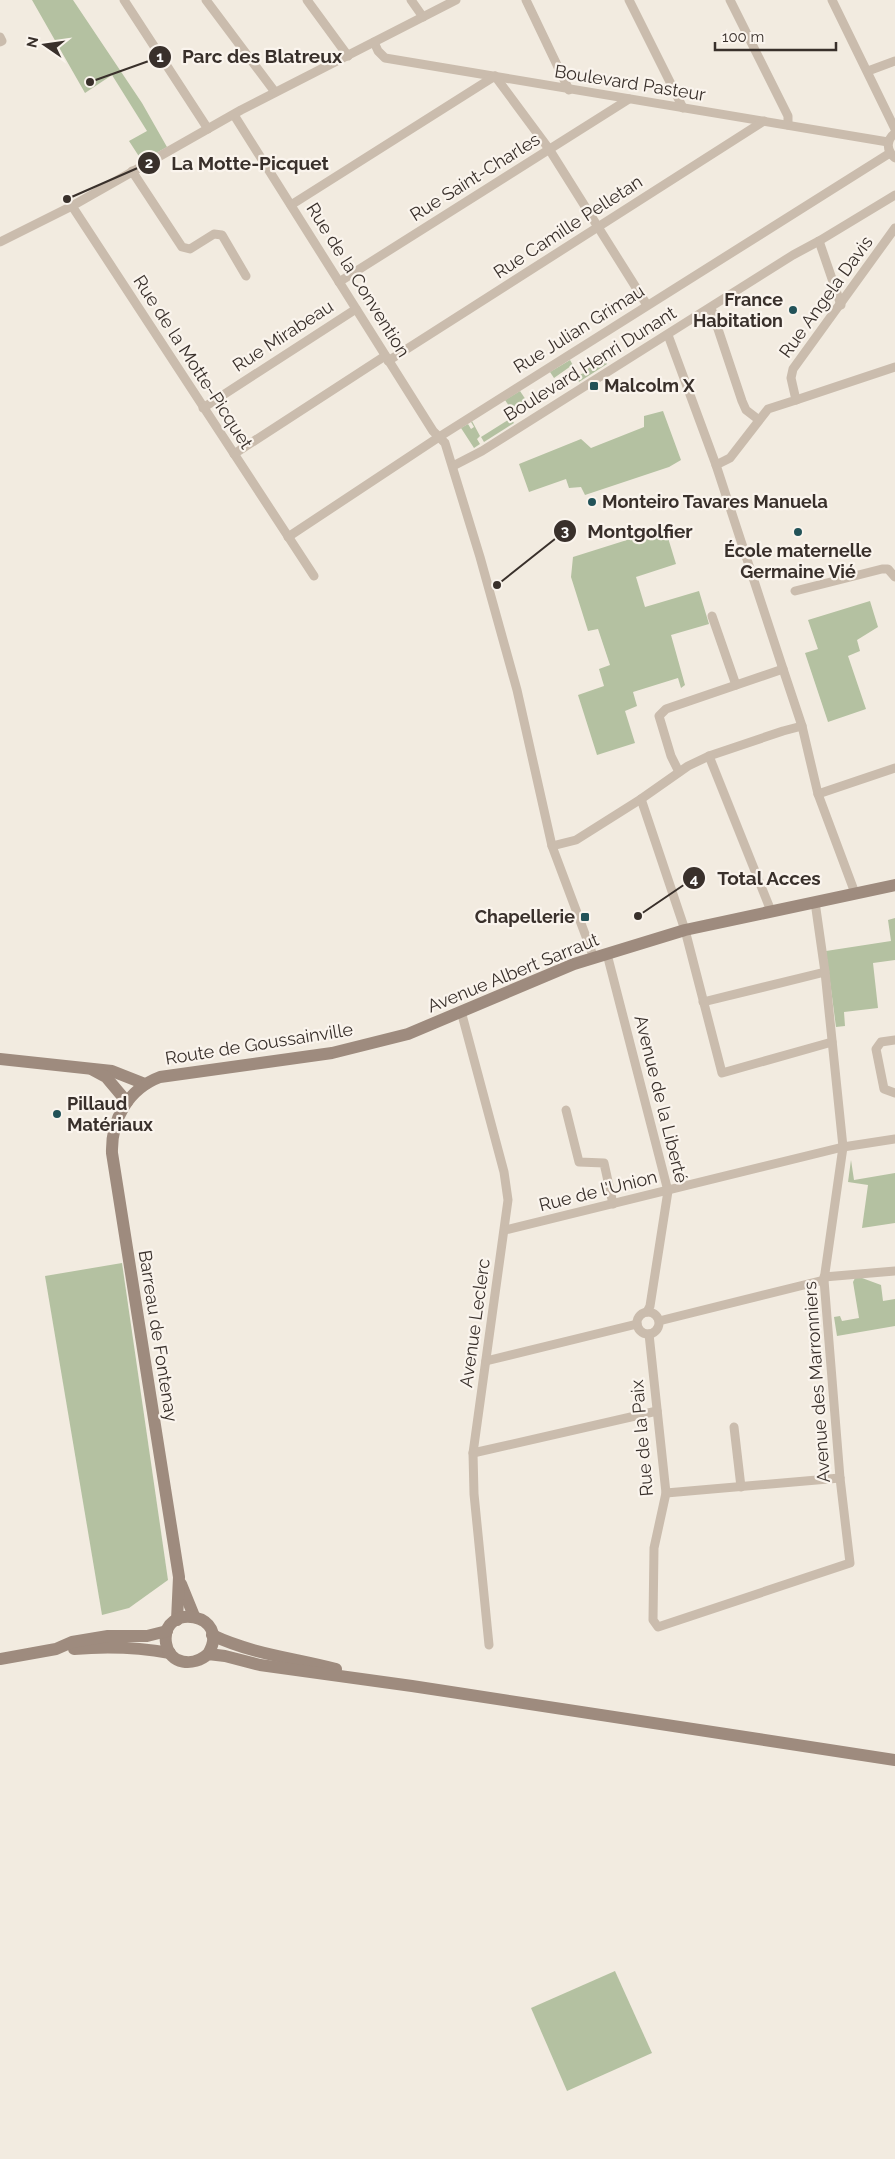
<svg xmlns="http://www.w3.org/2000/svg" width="895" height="2159" viewBox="0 0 895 2159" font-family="Raleway,sans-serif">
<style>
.green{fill:#b4c1a1}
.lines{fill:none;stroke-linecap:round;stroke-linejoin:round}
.street{stroke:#cabcad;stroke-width:9}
.secondary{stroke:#9e8b7e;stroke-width:12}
.poi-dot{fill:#225258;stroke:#faf4ed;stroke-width:2}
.labels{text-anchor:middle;stroke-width:4.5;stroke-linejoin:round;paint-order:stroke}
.street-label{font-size:18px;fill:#39302b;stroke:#faf4ed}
.poi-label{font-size:18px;font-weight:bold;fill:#39302b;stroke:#faf4ed;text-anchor:start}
.leader{fill:none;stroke:#39302b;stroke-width:2}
.callout-dot{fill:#39302b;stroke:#faf4ed;stroke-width:2}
.mark-label{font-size:15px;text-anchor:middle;font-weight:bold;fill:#fff}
.callout-label{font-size:19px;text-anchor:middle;font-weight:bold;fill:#39302b;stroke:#faf4ed;stroke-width:4.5;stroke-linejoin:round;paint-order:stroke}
</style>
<rect width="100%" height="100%" fill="#f2ebe0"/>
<!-- green -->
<g class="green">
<path d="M 32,0 L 73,0 L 142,103 L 167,147 L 142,161 L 129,141 L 147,131 L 112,75 L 85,93 Z"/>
<path d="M 604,359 L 607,364 L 579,382 L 576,376 L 584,373 L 584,371 Z"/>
<path d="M 570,360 L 574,367 L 571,366 L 554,378 L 550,372 Z"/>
<path d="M 520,391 L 526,400 L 511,409 L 505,400 Z"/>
<path d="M 663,411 L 681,460 L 669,467 L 585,495 L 581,487 L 569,488 L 566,479 L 529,492 L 519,464 L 581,439 L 591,448 L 644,427 L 644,416 Z"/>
<path d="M 511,418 L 514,423 L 484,442 L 481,437 Z"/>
<path d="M 472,421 L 480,436 L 477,439 L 480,444 L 474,448 L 461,428 L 468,424 L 471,429 L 474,427 L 471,422 Z"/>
<path d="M 665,528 L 676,564 L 636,577 L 645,607 L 699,591 L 709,624 L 671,635 L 685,685 L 681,688 L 678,678 L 633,692 L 637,706 L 625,711 L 635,743 L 597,755 L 578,695 L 604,686 L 599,669 L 610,665 L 598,629 L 588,631 L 571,577 L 573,557 Z"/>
<path d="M 870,601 L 878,627 L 857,640 L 860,651 L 848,656 L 866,709 L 828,722 L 805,653 L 818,649 L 808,620 Z"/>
<path d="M 895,918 L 895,960 L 873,963 L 878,1008 L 844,1012 L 845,1026 L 836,1027 L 826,951 L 891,941 L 888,920 Z"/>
<path d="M 851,1160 L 854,1180 L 895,1173 L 895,1223 L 862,1228 L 868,1185 L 848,1182 Z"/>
<path d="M 122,1263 L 168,1580 L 129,1608 L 102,1615 L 45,1276 Z"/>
<path d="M 855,1278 L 862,1278 L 881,1285 L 883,1301 L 895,1299 L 895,1326 L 837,1336 L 834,1317 L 840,1316 L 842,1321 L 859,1318 L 853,1282 Z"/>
<path d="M 615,1971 L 652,2053 L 567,2091 L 531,2008 Z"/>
</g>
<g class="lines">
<!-- street -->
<g class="street">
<path d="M 124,0 L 208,129"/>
<path d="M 206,0 L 275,92"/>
<path d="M 307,0 L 348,56"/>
<path d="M 411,0 L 423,17"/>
<path d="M 526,0 L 569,90"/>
<path d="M 629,0 L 683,108"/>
<path d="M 730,0 L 788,116 L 788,125"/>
<path d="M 832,0 L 895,129"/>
<path d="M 0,37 L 2,41 L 0,42"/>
<path d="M 374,42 L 378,51 L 385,58 L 888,142"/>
<path d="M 868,71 L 895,61"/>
<path d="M 234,115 L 433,431 L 445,443 L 480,557 L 517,690 L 552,846 L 594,958"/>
<path d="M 895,133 C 886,140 886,150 895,158"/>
<path d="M 132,171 L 182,247 L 190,249 L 214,234 L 222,235 L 246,276"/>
<path d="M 291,205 L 495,76 L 549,149 L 647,305"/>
<path d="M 72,206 L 314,576"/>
<path d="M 819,241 L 841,305"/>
<path d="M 0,242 L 72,206 L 241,110 L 456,0"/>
<path d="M 339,282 L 629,99"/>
<path d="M 711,308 L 742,401 L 746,410 L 759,420"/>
<path d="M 668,335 L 716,465 L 783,669"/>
<path d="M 388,361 L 764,121"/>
<path d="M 796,400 L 895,367"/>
<path d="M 203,408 L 356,309"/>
<path d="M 234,454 L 385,356"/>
<path d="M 716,465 L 730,458 L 768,409 L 796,400 L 791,378 L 793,369 L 895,228"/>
<path d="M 453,466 L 482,451 L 793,255 L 819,241 L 895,195"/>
<path d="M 288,537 L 439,437 L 890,153"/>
<path d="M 795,591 L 882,569 L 888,569 L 895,577"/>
<path d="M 712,616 L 736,685"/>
<path d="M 709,756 L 771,911"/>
<path d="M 679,772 L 671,756 L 659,716 L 666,709 L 783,669 L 802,726 L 818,794 L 855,893"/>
<path d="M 818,794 L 895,768"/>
<path d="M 641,799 L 685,930 L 722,1073 L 832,1042"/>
<path d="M 552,846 L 576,840 L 641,799 L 688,766 L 709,756 L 783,731 L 802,726"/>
<path d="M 607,954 L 668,1191 L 650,1306 L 647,1312"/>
<path d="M 703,1002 L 825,972"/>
<path d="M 461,1011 L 504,1172 L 508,1200 L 473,1453 L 474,1494 L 489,1645"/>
<path d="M 895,1040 L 881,1042 L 876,1049 L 884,1089 L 895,1093"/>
<path d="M 566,1110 L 579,1162 L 604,1163 L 613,1204"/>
<path d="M 505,1230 L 843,1147 L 895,1139"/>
<path d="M 824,1277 L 895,1271"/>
<circle cx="648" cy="1323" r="11"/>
<path d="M 659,1321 L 824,1280"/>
<path d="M 649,1334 L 666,1493 L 654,1548 L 653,1620 L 658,1627 L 850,1563 L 840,1478 L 824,1280 L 843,1147 L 825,972 L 815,902"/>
<path d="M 486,1361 L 637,1324"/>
<path d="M 734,1427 L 741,1487"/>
<path d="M 473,1453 L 657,1411"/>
<path d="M 666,1493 L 840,1478"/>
</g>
<!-- secondary -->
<g class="secondary">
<path d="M 0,1059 L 112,1071 L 145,1084"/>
<path d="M 93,1070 L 106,1077 L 127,1102"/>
<path d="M 181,1584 L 194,1616"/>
<path d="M 177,1620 L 179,1577 L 112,1153 C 111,1120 128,1089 160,1077 L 332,1053 L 408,1034 L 574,964 L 685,930 L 895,885"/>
<path d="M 212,1635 C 252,1654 294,1658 336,1669"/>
<path d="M 74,1649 C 107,1646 137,1647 170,1653"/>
<path d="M 208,1654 C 233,1613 160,1601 166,1643 C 169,1665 194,1667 208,1654 L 225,1656 L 260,1665 L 412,1686 L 895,1760"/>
<path d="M 0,1659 L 56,1649 L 72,1642 L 108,1636 L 147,1636 L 167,1631"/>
</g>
</g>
<!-- markers -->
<g class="poi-dot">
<circle cx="793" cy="310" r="5"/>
<rect x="589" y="381" width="10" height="10" rx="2.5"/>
<circle cx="592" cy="502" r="5"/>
<circle cx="798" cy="532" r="5"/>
<rect x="580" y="912" width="10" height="10" rx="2.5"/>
<circle cx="57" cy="1114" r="5"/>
</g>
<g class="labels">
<!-- street labels -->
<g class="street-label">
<text transform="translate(630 83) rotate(9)" y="6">Boulevard Pasteur</text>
<text transform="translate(475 177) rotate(-32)" y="6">Rue Saint-Charles</text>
<text transform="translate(568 227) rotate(-33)" y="6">Rue Camille Pelletan</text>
<text transform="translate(358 280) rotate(58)" y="6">Rue de la Convention</text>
<text transform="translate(826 297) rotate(-54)" y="6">Rue Angela Davis</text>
<text transform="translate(579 329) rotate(-32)" y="6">Rue Julian Grimau</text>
<text transform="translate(283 336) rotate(-33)" y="6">Rue Mirabeau</text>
<text transform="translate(193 362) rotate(57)" y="6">Rue de la Motte-Picquet</text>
<text transform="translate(590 364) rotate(-32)" y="6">Boulevard Henri Dunant</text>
<text transform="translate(513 973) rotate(-22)" y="6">Avenue Albert Sarraut</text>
<text transform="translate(259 1044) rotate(-9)" y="6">Route de Goussainville</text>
<text transform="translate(661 1099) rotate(76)" y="6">Avenue de la Liberté</text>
<text transform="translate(598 1191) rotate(-14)" y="6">Rue de l'Union</text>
<text transform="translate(475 1323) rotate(-82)" y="6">Avenue Leclerc</text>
<text transform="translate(158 1336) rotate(81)" y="6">Barreau de Fontenay</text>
<text transform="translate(817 1382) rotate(-94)" y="6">Avenue des Marronniers</text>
<text transform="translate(642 1438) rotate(-95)" y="6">Rue de la Paix</text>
</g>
<!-- poi labels -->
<g class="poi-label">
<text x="783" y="306" text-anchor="end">France<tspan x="783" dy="21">Habitation</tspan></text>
<text x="604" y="392">Malcolm X</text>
<text x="602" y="508">Monteiro Tavares Manuela</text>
<text x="798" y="557" text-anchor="middle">École maternelle<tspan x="798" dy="21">Germaine Vié</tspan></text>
<text x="575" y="923" text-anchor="end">Chapellerie</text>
<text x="67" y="1110">Pillaud<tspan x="67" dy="21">Matériaux</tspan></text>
</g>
</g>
<!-- callouts -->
<path class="leader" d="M90 82L160 57M67 199L149 163M497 585L565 531M638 916L694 878"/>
<g class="callout-dot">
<circle cx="90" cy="82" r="5"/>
<circle cx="67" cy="199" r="5"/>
<circle cx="497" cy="585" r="5"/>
<circle cx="638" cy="916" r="5"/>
<circle cx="160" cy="57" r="12"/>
<circle cx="149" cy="163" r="12"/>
<circle cx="565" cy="531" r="12"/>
<circle cx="694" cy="878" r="12"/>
</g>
<g class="mark-label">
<text x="160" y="62">1</text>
<text x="149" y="168">2</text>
<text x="565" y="536">3</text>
<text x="694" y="884">4</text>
</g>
<g class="callout-label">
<text x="262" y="63">Parc des Blatreux</text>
<text x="250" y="170">La Motte-Picquet</text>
<text x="640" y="538">Montgolfier</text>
<text x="769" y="885">Total Acces</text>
</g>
<!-- north arrow -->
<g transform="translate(45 45) rotate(283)" stroke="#faf4ed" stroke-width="4" paint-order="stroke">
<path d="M0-4L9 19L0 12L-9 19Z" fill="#39302b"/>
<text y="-8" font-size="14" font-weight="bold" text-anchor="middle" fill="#39302b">N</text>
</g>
<!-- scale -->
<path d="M715 42v8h121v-8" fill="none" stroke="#39302b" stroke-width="2.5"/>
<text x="722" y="42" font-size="15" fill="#39302b" stroke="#faf4ed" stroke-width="4" paint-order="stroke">100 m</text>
</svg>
